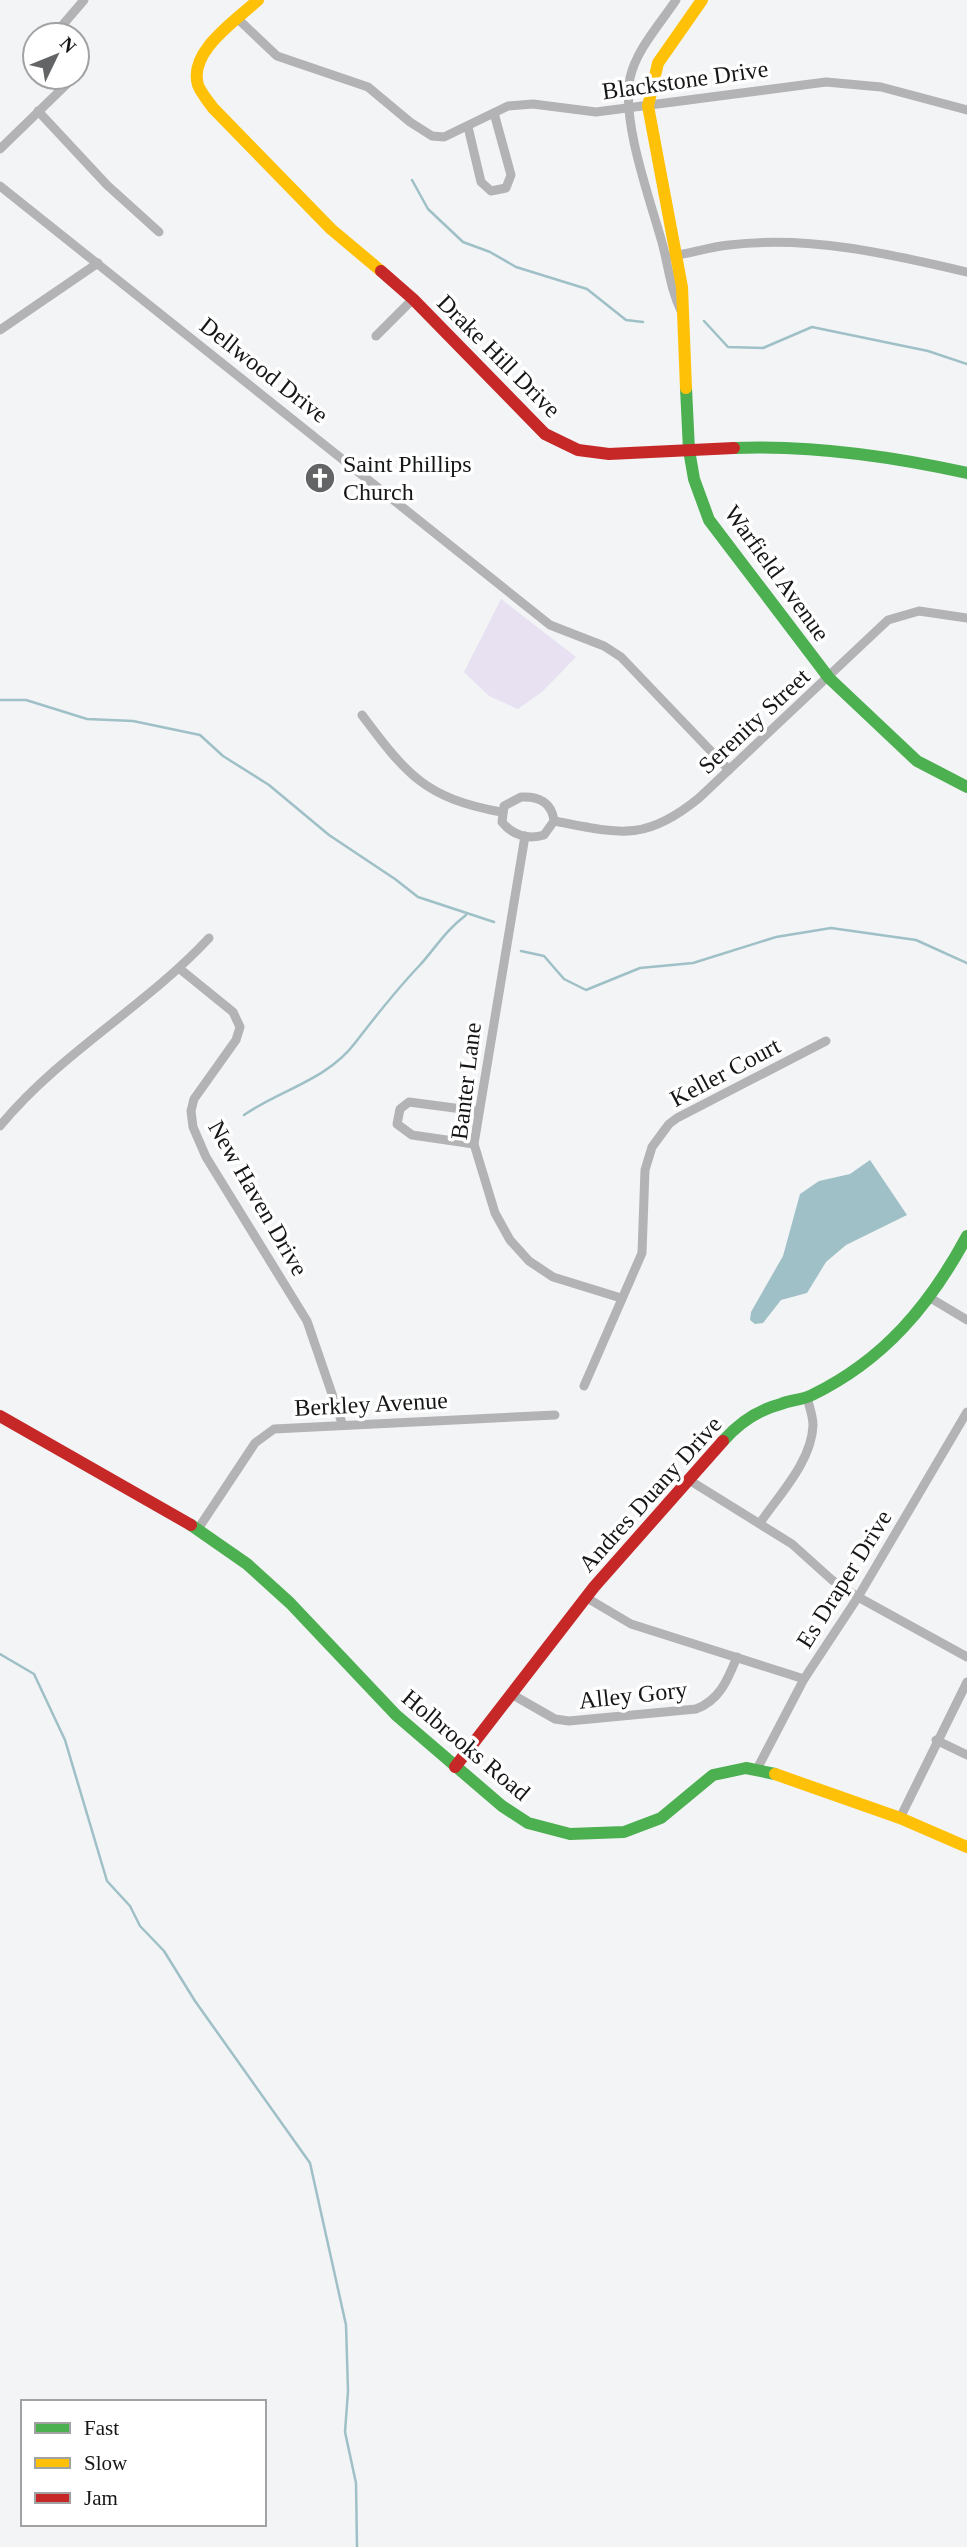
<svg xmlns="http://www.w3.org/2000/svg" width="967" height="2547" viewBox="0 0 967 2547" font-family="Georgia,serif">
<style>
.green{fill:#e8e1f1}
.water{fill:#9fc0c6}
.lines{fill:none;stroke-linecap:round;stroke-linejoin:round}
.stream{stroke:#9fc0c6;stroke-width:2.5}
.street{stroke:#b3b3b5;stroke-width:9}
.fast{stroke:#4caf50;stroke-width:12}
.slow{stroke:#ffc107;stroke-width:12}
.jam{stroke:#c62828;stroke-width:12}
.labels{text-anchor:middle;stroke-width:7;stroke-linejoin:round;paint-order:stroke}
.street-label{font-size:24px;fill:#151617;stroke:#fff}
.poi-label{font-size:24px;fill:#151617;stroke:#fff;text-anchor:start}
</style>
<rect width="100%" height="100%" fill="#f2f4f6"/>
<!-- green -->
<path class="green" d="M 501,599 L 576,657 L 543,691 L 518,709 L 489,696 L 464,672 Z"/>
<!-- water -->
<path class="water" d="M 870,1160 L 907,1215 L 846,1245 L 826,1262 L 807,1293 L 781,1300 L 763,1323 L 755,1324 L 750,1320 L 751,1312 L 783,1256 L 800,1194 L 819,1181 L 850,1174 Z"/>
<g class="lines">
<!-- stream -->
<g class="stream">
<path d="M 412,180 L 428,209 L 463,242 L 490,252 L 516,267 L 587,289 L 626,320 L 643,322"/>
<path d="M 704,321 L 728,347 L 763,348 L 812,327 L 928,351 L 967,364"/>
<path d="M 0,700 L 26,700 L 87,719 L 133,721 L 200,735 L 223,756 L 269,785 L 329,835 L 395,879 L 418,897 L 494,922"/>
<path d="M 521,951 L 544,956 L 564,979 L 586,990 L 640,968 L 693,963 L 776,937 L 831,928 L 916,940 L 967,963"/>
<path d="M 244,1115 C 280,1090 327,1080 355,1043 C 375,1017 397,989 420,965 C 437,946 444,932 466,915"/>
<path d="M 0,1654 L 34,1674 L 65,1740 L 107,1881 L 130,1906 L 140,1926 L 164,1951 L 195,2001 L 310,2163 L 346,2325 L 348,2391 L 345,2432 L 356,2483 L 357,2547"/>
</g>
<!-- street -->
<g class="street">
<path d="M 676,0 C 660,24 636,50 630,78 C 621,122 651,202 663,246 C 669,270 671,291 682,313"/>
<path d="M 239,20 L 277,56 L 368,87 L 410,122 L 432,136 L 444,137 L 508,106 L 533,104 L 596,112 L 826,82 L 881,87 L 967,110"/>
<path d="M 54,35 L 84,0"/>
<path d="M 38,111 L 107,185 L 159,232"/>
<path d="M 468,127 L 481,182 L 491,191 L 506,188 L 511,175 L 494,113"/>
<path d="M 0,149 L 74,77"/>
<path d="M 0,186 L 550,625 L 604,646 L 621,657 L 729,770"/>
<path d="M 672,256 C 691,253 710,247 729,245 C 809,235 890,254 967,272"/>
<path d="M 0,330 L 98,263"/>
<path d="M 376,336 L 413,299"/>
<path d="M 362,715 C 407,775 425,798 501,812"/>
<path d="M 521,797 C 538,796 552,802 554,821 L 544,835 C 528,840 512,835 502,822 L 504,806 Z"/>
<path d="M 554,821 C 619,833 644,843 699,798 L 888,620 L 919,611 L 967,618"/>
<path d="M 525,836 L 474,1144 L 495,1213 L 510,1240 L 529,1261 L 553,1277 L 621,1298"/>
<path d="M 180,969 L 233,1012 L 240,1027 L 236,1040 L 194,1099 L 191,1111 L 193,1127 L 206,1157 L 307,1321 L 342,1423"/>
<path d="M 0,1126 C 60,1053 145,1007 209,938"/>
<path d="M 474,1144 L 412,1135 L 397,1124 L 400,1109 L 409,1102 L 477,1111"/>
<path d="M 932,1299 L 967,1320"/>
<path d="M 584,1386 L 642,1253 L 645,1170 L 652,1147 L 669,1124 L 677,1118 L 826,1041"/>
<path d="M 689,1480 L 792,1544 L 832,1580 L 858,1597 L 967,1657"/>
<path d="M 760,1523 C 779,1495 812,1461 813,1425 C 813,1416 809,1406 807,1397"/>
<path d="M 198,1529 L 255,1443 L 274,1429 L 555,1415"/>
<path d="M 587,1598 L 631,1624 L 804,1679"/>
<path d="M 513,1695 L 555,1719 L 569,1721 L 696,1709 C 720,1700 728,1679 737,1657"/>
<path d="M 936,1740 L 967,1755"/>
<path d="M 757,1769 L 804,1679 L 858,1597 L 967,1412"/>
<path d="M 900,1818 L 967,1682"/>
</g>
<!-- fast -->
<g class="fast">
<path d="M 686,388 L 689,450 L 694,479 L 709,520 L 829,678 L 917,761 L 967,787"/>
<path d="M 734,448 C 813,445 890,456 967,473"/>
<path d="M 723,1441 C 738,1424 758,1410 781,1404 C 791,1400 802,1400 812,1395 C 884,1360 930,1305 967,1236"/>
<path d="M 191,1525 L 247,1564 L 290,1603 L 396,1715 L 502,1806 L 528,1823 L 570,1834 L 624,1832 L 661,1818 L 713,1775 L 746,1768 L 775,1774"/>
</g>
<!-- slow -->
<g class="slow">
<path d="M 258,0 C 237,20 188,51 198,85 C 201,93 208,101 213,108 L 331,229 L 381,271"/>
<path d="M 686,388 L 682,287 L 648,106 L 658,63 L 702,0"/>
<path d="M 775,1774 L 900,1818 L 967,1847"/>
</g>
<!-- jam -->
<g class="jam">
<path d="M 381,271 L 413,299 L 545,434 L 578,450 L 609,454 L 734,448"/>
<path d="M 0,1416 L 191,1525"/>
<path d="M 455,1767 L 594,1587 L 723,1441"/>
</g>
</g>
<!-- icons -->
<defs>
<g id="church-disc" transform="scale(1.575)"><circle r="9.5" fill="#626465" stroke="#fff"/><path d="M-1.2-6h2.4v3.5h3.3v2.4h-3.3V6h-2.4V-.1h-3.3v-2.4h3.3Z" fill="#fff"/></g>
</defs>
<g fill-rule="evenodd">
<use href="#church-disc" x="320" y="478"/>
</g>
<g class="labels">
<!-- street labels -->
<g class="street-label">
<text transform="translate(685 80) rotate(-8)" y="8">Blackstone Drive</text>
<text transform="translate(499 356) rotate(45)" y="8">Drake Hill Drive</text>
<text transform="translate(264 370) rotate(38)" y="8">Dellwood Drive</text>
<text transform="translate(777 573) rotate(54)" y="8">Warfield Avenue</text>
<text transform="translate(754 721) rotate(-43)" y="8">Serenity Street</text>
<text transform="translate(725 1072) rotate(-28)" y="8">Keller Court</text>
<text transform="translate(466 1081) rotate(-83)" y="8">Banter Lane</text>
<text transform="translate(258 1198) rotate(60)" y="8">New Haven Drive</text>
<text transform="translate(371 1404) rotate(-3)" y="8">Berkley Avenue</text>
<text transform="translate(650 1494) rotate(-48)" y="8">Andres Duany Drive</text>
<text transform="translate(844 1579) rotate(-58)" y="8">Es Draper Drive</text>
<text transform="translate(633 1695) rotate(-6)" y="8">Alley Gory</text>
<text transform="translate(466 1745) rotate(40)" y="8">Holbrooks Road</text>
</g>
<!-- poi labels -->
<g class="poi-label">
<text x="343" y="472">Saint Phillips<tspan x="343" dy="28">Church</tspan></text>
</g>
</g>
<!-- legend -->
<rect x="21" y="2400" width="245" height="126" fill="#ffffff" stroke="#a1a2a2" stroke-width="2"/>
<rect x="35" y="2423" width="35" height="10" fill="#4caf50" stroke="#a1a2a2" stroke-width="2"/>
<text x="84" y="2435" font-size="21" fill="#151617">Fast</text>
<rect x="35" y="2458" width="35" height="10" fill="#ffc107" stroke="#a1a2a2" stroke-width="2"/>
<text x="84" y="2470" font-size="21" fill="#151617">Slow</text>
<rect x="35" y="2493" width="35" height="10" fill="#c62828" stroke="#a1a2a2" stroke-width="2"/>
<text x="84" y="2505" font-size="21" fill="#151617">Jam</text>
<!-- north arrow -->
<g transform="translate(56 56) rotate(47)"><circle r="33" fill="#ffffff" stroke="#a1a2a2" stroke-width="2"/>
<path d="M0-5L12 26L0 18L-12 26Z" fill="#626465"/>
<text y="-10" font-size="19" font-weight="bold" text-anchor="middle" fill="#151617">N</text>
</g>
</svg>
